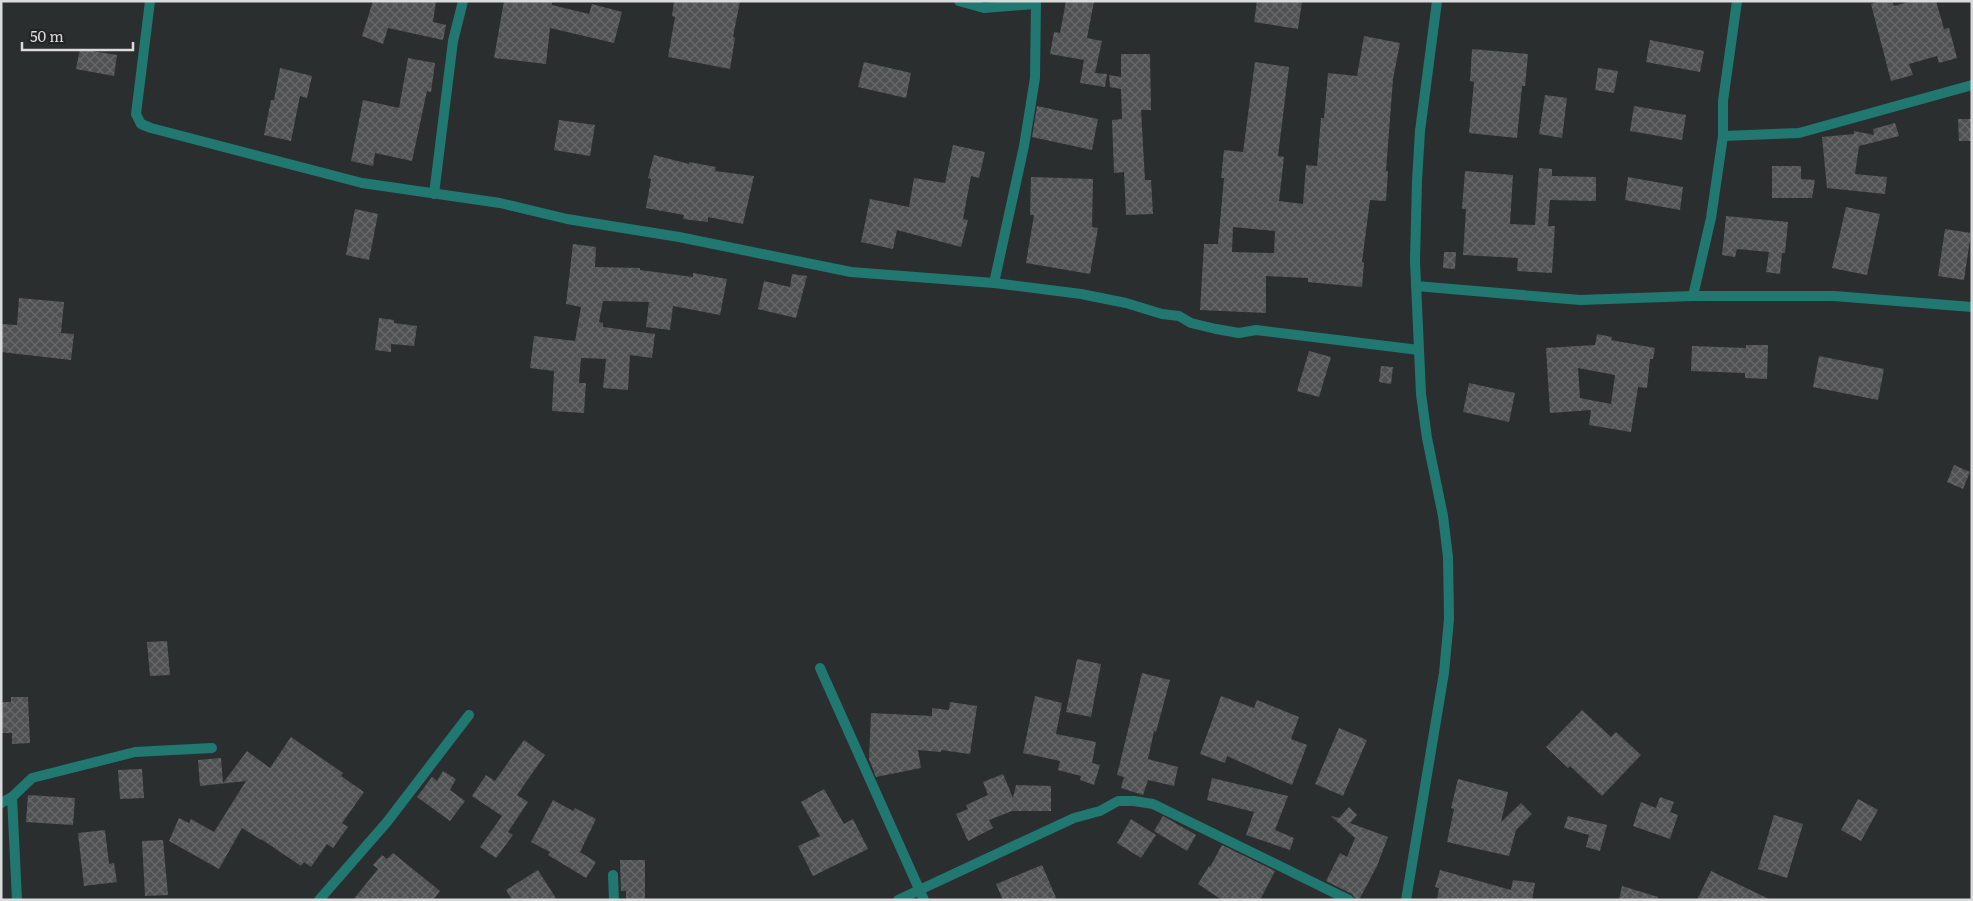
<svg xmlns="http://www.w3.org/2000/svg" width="1973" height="901" viewBox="0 0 1973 901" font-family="Literata,serif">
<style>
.building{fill:url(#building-cross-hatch);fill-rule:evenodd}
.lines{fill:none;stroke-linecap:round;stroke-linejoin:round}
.street{stroke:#217871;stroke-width:10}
</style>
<defs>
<pattern id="building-cross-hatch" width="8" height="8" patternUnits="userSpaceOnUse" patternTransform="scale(1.25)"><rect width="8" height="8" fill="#4f5153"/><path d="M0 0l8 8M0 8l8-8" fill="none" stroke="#68696b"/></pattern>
</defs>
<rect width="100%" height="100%" fill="#2a2e2f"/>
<!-- building -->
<g class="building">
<path d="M 373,1 L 436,1 L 433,22 L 446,25 L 443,40 L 388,28 L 383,44 L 362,36 Z"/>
<path d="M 504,1 L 552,1 L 552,5 L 589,14 L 592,4 L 622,12 L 614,43 L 550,28 L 546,64 L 494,58 Z"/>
<path d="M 674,1 L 740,1 L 733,37 L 735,38 L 730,69 L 668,57 L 675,17 L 672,16 Z"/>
<path d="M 1066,1 L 1094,1 L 1087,38 L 1102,41 L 1095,73 L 1107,74 L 1105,87 L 1080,83 L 1084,60 L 1050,54 L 1054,32 L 1060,33 Z"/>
<path d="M 1257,1 L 1302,1 L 1298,29 L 1254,22 Z"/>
<path d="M 1880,1 L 1892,1 L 1894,6 L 1912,1 L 1936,1 L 1944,29 L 1949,28 L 1957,58 L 1939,63 L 1937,56 L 1909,64 L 1913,75 L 1891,81 L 1871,4 Z"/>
<path d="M 1364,36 L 1400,43 L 1393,79 L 1386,171 L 1388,171 L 1386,201 L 1370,200 L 1362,262 L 1364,263 L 1362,287 L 1308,282 L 1308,278 L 1266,276 L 1266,313 L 1200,310 L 1204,244 L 1218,244 L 1224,178 L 1221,178 L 1224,150 L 1243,152 L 1255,62 L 1289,67 L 1278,156 L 1284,157 L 1279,201 L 1303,204 L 1306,165 L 1317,166 L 1321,118 L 1324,118 L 1328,73 L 1357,76 ZM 1233,227 L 1275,231 L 1274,253 L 1232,252 Z"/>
<path d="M 1650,40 L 1704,51 L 1700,72 L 1646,62 Z"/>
<path d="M 80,49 L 117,55 L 114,76 L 76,69 Z"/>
<path d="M 1472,49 L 1528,54 L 1525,86 L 1522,86 L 1517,138 L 1469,133 L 1474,82 L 1470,81 Z"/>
<path d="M 1121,54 L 1150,54 L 1151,110 L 1141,110 L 1145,180 L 1151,180 L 1153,214 L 1126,215 L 1124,172 L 1114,173 L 1112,120 L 1122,119 L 1121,89 L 1110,87 L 1109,75 L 1121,77 Z"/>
<path d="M 408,58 L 435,63 L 431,92 L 427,91 L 412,161 L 375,153 L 373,166 L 351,161 L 363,100 L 399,108 Z"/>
<path d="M 864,62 L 911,73 L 906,98 L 858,87 Z"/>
<path d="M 280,68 L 312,76 L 307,98 L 300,96 L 291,141 L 264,135 L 271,100 L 274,100 Z"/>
<path d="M 1598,68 L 1618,71 L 1614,93 L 1595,90 Z"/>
<path d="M 1545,95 L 1567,98 L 1562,138 L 1539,134 Z"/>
<path d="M 1037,106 L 1098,119 L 1092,150 L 1032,137 Z"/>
<path d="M 1634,106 L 1686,115 L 1682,140 L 1630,131 Z"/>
<path d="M 1958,119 L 1972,119 L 1972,141 L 1959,141 Z"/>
<path d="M 559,120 L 595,125 L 590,156 L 554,150 Z"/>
<path d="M 1895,123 L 1899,136 L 1859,146 L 1855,174 L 1887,177 L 1885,194 L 1827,188 L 1822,137 L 1854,134 L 1854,131 L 1874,135 L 1873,129 Z"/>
<path d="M 953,145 L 985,152 L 979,178 L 971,176 L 963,219 L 968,220 L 961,247 L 897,230 L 893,249 L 861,242 L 870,199 L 909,207 L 914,178 L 945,183 Z"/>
<path d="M 654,155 L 689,164 L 689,162 L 716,167 L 715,171 L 754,176 L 743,224 L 708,217 L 708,222 L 683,219 L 684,215 L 646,208 L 651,179 L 648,178 Z"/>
<path d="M 1772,166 L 1801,166 L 1801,179 L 1815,180 L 1812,198 L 1772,198 Z"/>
<path d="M 1539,168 L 1552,169 L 1552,176 L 1596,177 L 1596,201 L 1550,200 L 1548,226 L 1555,226 L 1552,273 L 1517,271 L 1518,258 L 1463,255 L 1466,209 L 1462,209 L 1465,171 L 1513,175 L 1510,224 L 1535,225 Z"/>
<path d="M 1031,177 L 1093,179 L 1092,227 L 1098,228 L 1090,274 L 1026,263 L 1034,215 L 1030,215 Z"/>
<path d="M 1628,177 L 1683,187 L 1680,210 L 1625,200 Z"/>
<path d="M 1846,207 L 1880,214 L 1867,275 L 1832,268 Z"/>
<path d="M 355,209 L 378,214 L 369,260 L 346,255 Z"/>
<path d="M 1726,216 L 1788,222 L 1785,253 L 1782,253 L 1780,274 L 1766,272 L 1769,252 L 1737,249 L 1735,257 L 1722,255 Z"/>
<path d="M 1945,229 L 1971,233 L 1964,280 L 1938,276 Z"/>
<path d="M 573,244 L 596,247 L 595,267 L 640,268 L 640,270 L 693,277 L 693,273 L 727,279 L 720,315 L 673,306 L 670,330 L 646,327 L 649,302 L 603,301 L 599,322 L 603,323 L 603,327 L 655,334 L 652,358 L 630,355 L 628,390 L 603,388 L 606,359 L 581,358 L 579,383 L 586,383 L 584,413 L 552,411 L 554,371 L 530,368 L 534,336 L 575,341 L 581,307 L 566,304 Z"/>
<path d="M 1444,252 L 1456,252 L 1455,269 L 1443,268 Z"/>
<path d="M 792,274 L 807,276 L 796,318 L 758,309 L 764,281 L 790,287 Z"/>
<path d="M 19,298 L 64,302 L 61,333 L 74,334 L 71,360 L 1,352 L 1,324 L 17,325 Z"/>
<path d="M 379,318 L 394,320 L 394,323 L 417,326 L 414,346 L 391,344 L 391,352 L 375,350 Z"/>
<path d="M 1597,334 L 1612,337 L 1611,340 L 1655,348 L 1653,359 L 1650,359 L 1647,388 L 1638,387 L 1631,432 L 1589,425 L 1591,410 L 1550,413 L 1546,348 L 1595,345 ZM 1578,368 L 1615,375 L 1611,404 L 1580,398 Z"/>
<path d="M 1746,345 L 1768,345 L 1767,379 L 1745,378 L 1745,373 L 1691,371 L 1692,346 L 1746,348 Z"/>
<path d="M 1309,351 L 1331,357 L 1319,397 L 1297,391 Z"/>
<path d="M 1819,356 L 1884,369 L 1878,400 L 1813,387 Z"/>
<path d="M 1381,366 L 1393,367 L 1391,384 L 1379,382 Z"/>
<path d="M 1469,383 L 1515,393 L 1509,422 L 1463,412 Z"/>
<path d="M 1954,465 L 1970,472 L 1963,489 L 1947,482 Z"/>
<path d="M 167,641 L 170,675 L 150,676 L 147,642 Z"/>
<path d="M 1077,659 L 1101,664 L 1091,717 L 1066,712 Z"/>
<path d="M 1142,673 L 1170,680 L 1156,732 L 1154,731 L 1148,759 L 1178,767 L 1174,786 L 1148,780 L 1143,795 L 1121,788 L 1124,777 L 1117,775 Z"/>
<path d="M 1035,696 L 1062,703 L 1056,734 L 1096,742 L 1092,763 L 1100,765 L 1094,785 L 1080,780 L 1081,776 L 1058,770 L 1060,761 L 1023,753 Z"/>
<path d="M 1221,696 L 1254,708 L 1257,700 L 1299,717 L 1291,739 L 1307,745 L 1292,785 L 1227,756 L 1225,763 L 1200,754 Z"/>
<path d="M 11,697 L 28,697 L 30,743 L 12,744 L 12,733 L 1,733 L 1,702 L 11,702 Z"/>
<path d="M 950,702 L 977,706 L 970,754 L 941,750 L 941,752 L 918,750 L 921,768 L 876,777 L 869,759 L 871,713 L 932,716 L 932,708 L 949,710 Z"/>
<path d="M 1582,710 L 1611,737 L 1616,732 L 1641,755 L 1602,796 L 1570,766 L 1568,768 L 1546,747 Z"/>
<path d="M 1339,728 L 1367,740 L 1343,796 L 1315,784 Z"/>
<path d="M 291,737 L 343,773 L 341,776 L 364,792 L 342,823 L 348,827 L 333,848 L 327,844 L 311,867 L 304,862 L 301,866 L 261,839 L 261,840 L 242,828 L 219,869 L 169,841 L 179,818 L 189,823 L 191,819 L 214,832 L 246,781 L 200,786 L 198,760 L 221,758 L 223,783 L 247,751 L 270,768 Z"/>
<path d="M 524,740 L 545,755 L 517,795 L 528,802 L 508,832 L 513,835 L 496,858 L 480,847 L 502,816 L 472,796 L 486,775 L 495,781 Z"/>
<path d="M 142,769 L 144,798 L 120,799 L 118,770 Z"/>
<path d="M 443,771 L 456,779 L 450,790 L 465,801 L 450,821 L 417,797 L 432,777 L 437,781 Z"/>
<path d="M 1003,774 L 1013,798 L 1016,785 L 1051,786 L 1051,811 L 1012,811 L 989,820 L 993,828 L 968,841 L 956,814 L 968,809 L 966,805 L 988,795 L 983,782 Z"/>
<path d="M 1212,778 L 1288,796 L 1275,830 L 1294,838 L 1290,850 L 1246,835 L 1254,812 L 1207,800 Z"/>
<path d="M 1458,779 L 1508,792 L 1501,822 L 1521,803 L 1532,814 L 1516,830 L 1509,856 L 1447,842 L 1454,809 L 1451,808 Z"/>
<path d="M 824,789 L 844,824 L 853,819 L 868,849 L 813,876 L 798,846 L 820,836 L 801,802 Z"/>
<path d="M 28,795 L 75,798 L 73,825 L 26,822 Z"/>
<path d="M 1660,797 L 1674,802 L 1670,812 L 1678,815 L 1670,839 L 1633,826 L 1641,802 L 1656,808 Z"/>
<path d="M 1858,799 L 1878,810 L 1861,841 L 1841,830 Z"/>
<path d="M 553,800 L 573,811 L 575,808 L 596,819 L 580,852 L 596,862 L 586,878 L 548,855 L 550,852 L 531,842 Z"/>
<path d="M 1349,807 L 1357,815 L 1350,823 L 1388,837 L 1377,866 L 1359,900 L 1356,900 L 1352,894 L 1326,881 L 1340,853 L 1347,857 L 1355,838 L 1331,816 L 1339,818 Z"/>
<path d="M 1774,815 L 1803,824 L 1787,878 L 1758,869 Z"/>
<path d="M 1163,816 L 1196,835 L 1187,851 L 1154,831 Z"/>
<path d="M 1568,816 L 1607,825 L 1600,851 L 1586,847 L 1589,835 L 1564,828 Z"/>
<path d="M 1131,819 L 1156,835 L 1141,858 L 1117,843 Z"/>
<path d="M 105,830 L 109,864 L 114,863 L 117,882 L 84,886 L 78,833 Z"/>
<path d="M 163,840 L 168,895 L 145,896 L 142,841 Z"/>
<path d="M 1222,845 L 1275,871 L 1260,900 L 1222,900 L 1198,884 L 1209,866 L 1210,867 Z"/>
<path d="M 393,853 L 440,891 L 433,900 L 353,900 L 378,869 L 373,865 L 382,855 L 387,859 Z"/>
<path d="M 620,860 L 645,860 L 645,900 L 626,900 L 626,891 L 621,891 Z"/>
<path d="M 1042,865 L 1057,900 L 1003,900 L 996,884 Z"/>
<path d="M 538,870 L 557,900 L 512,900 L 506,890 Z"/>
<path d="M 1440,870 L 1511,890 L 1513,880 L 1535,883 L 1532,900 L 1437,900 L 1439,888 L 1435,887 Z"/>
<path d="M 1711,871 L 1771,900 L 1697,900 Z"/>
<path d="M 1622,886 L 1658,897 L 1657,900 L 1619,900 Z"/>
</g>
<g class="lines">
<!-- street -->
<g class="street">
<path d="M 150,1 L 136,114 L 141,124 L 151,128 L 362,183 L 500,203 L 567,219 L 679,237 L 851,272 L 994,283 L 1081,294 L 1126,303 L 1162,314 L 1179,316 L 1191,323 L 1216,329 L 1239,333 L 1256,330 L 1419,350"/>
<path d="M 959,1 L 984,8 L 1035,4"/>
<path d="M 1723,136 L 1799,133 L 1972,85"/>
<path d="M 434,194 L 453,41 L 463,1"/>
<path d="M 994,283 L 1024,146 L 1035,78 L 1036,1"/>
<path d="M 1416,286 L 1580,300 L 1693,296 L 1834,296 L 1972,307"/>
<path d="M 1693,296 L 1711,218 L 1723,136 L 1723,101 L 1737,1"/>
<path d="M 820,668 L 924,900"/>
<path d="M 12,797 L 17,900"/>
<path d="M 1,803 L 12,797 L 32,778 L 135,752 L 212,748"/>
<path d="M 613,875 L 614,900"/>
<path d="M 319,900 L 387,822 L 469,715"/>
<path d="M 898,900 L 1074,818 L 1100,811 L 1118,801 L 1134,801 L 1153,804 L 1349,900"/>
<path d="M 1406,900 L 1444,673 L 1449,619 L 1448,557 L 1443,516 L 1427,438 L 1421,394 L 1415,261 L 1417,181 L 1420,131 L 1437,1"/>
</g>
</g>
<!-- border -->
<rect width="1973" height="901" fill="none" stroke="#d9dbdc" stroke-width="5"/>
<!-- scale -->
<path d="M22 42v8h111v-8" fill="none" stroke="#d9dbdc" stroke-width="2.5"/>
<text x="30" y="42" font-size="15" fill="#d9dbdc" stroke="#212425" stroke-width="4" paint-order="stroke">50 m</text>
</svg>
